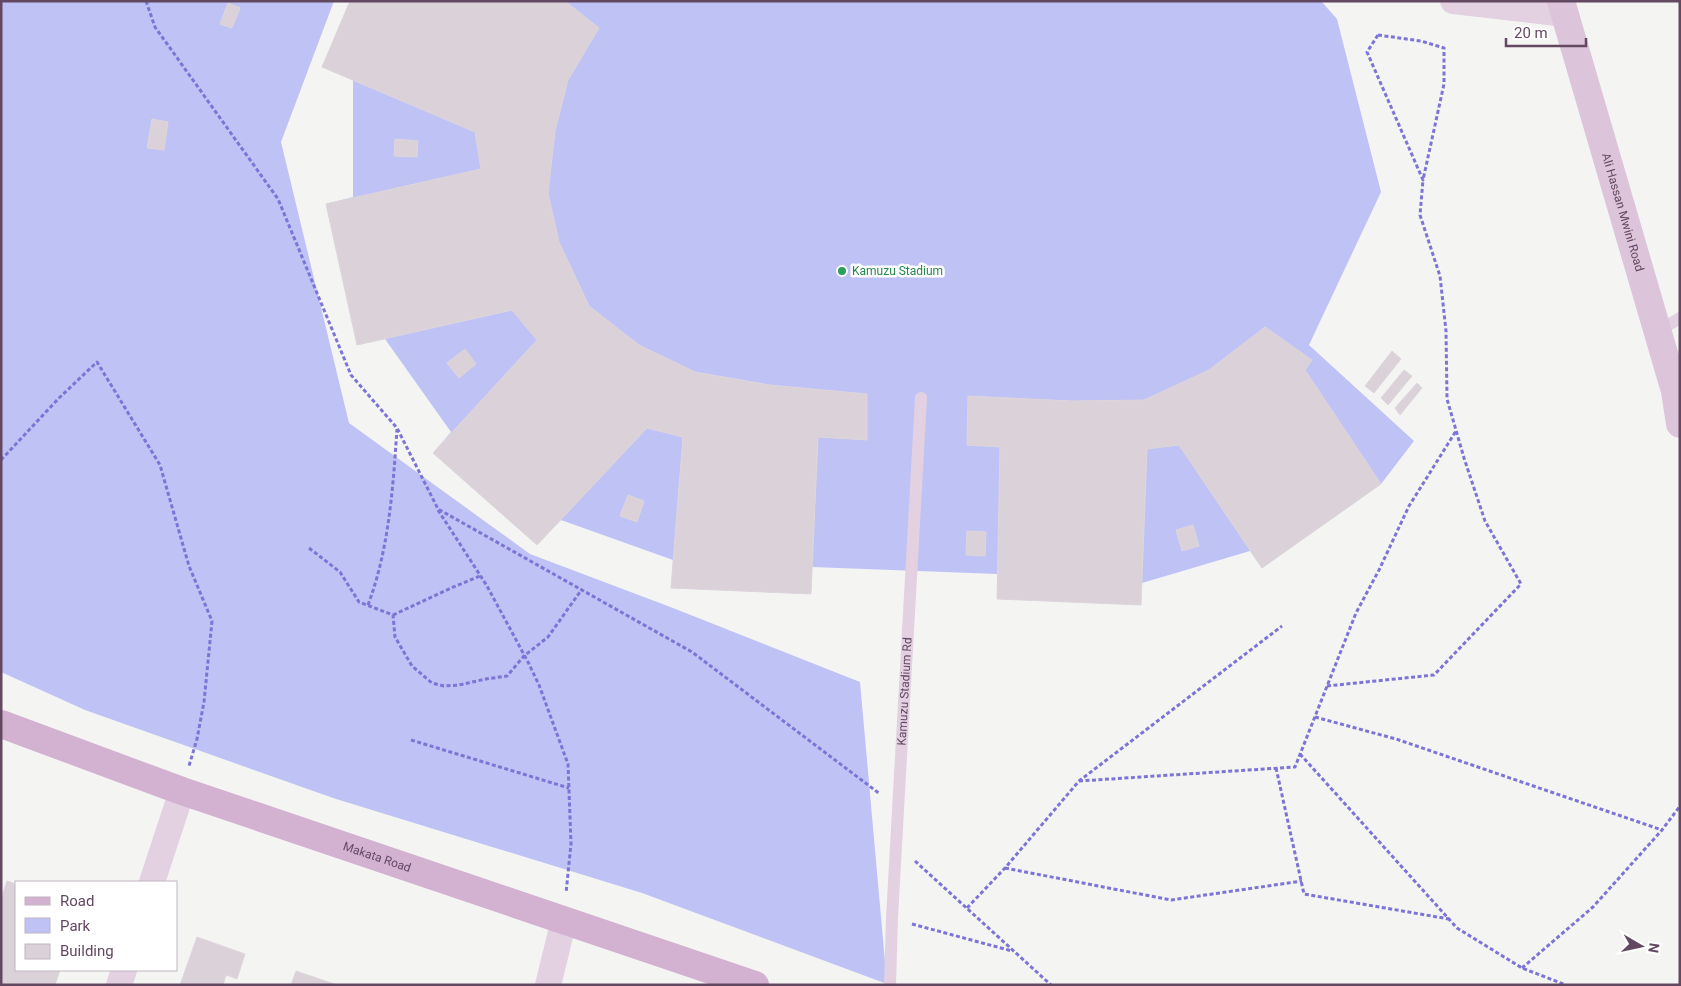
<svg xmlns="http://www.w3.org/2000/svg" width="1681" height="986" viewBox="0 0 1681 986" font-family="Roboto,sans-serif">
<style>
.green{fill:#bfc2f4}
.building{fill:#dbd1d9;stroke:#ded6dc}
.lines{fill:none;stroke-linecap:round;stroke-linejoin:round}
.path{stroke:#7c74d6;stroke-width:3;stroke-dasharray:4 2.5;stroke-linecap:butt}
.service{stroke:#e3d1e2;stroke-width:12}
.minor{stroke:#e3d1e2;stroke-width:26}
.secondary{stroke:#dcc4da;stroke-width:28}
.primary{stroke:#d3b1d1;stroke-width:28}
.leisure-dot{fill:#2e9e5b;stroke:#fff;stroke-width:2}
.labels{text-anchor:middle;stroke-width:5;stroke-linejoin:round;paint-order:stroke}
.street-label{font-size:12px;fill:#624861;stroke:#fff}
.leisure-label{font-size:12px;fill:#27864d;stroke:#fff;text-anchor:start}
</style>
<rect width="100%" height="100%" fill="#f4f5f3"/>
<!-- green -->
<g class="green">
<path d="M 1,1 L 334,1 L 281,142 L 349,423 L 530,554 L 673,608 L 860,682 L 887,984 L 642,893 L 333,798 L 85,710 L 1,672 Z"/>
<path d="M 350,1 L 1321,1 L 1337,19 L 1381,192 L 1309,345 L 1414,441 L 1381,484 L 1262,568 L 1250,551 L 1142,583 L 1141,605 L 997,599 L 997,574 L 812,567 L 811,594 L 671,588 L 673,560 L 561,520 L 537,545 L 433,453 L 451,432 L 385,339 L 357,345 L 326,204 L 353,197 L 353,80 L 322,67 Z"/>
</g>
<!-- building -->
<g class="building">
<path d="M 350,1 L 565,1 L 599,28 L 568,80 L 555,131 L 548,193 L 559,242 L 589,306 L 639,345 L 695,372 L 770,385 L 867,394 L 867,440 L 818,437 L 811,594 L 671,588 L 683,437 L 647,428 L 537,545 L 433,453 L 537,340 L 512,310 L 357,345 L 326,204 L 481,169 L 475,132 L 322,67 Z"/>
<path d="M 228,3 L 240,8 L 232,28 L 220,24 Z"/>
<path d="M 152,119 L 168,122 L 164,150 L 147,148 Z"/>
<path d="M 395,139 L 418,141 L 417,157 L 394,156 Z"/>
<path d="M 1265,327 L 1312,360 L 1305,370 L 1381,484 L 1262,568 L 1179,445 L 1147,449 L 1141,605 L 997,599 L 1000,447 L 967,445 L 968,396 L 1071,401 L 1144,400 L 1209,370 Z"/>
<path d="M 465,349 L 476,364 L 459,378 L 447,363 Z"/>
<path d="M 1392,351 L 1401,359 L 1374,393 L 1365,386 Z"/>
<path d="M 1404,370 L 1412,376 L 1388,405 L 1381,398 Z"/>
<path d="M 1417,383 L 1422,388 L 1400,415 L 1395,408 Z"/>
<path d="M 628,495 L 644,501 L 637,522 L 620,516 Z"/>
<path d="M 1193,525 L 1199,546 L 1182,551 L 1176,530 Z"/>
<path d="M 967,531 L 986,532 L 985,556 L 966,555 Z"/>
<path d="M 7,881 L 16,884 L 16,970 L 60,970 L 55,985 L 1,985 L 1,899 Z"/>
<path d="M 197,937 L 245,954 L 237,979 L 226,975 L 223,985 L 180,985 Z"/>
<path d="M 296,971 L 337,985 L 291,985 Z"/>
</g>
<g class="lines">
<!-- path -->
<g class="path">
<path d="M 146,1 L 155,27 L 278,199 L 351,375 L 397,428 L 438,509 L 692,652 L 880,794"/>
<path d="M 1378,35 L 1421,41 L 1444,48 L 1444,84 L 1423,180 L 1367,52 Z"/>
<path d="M 1,460 L 59,398 L 97,362 L 160,465 L 189,566 L 212,621 L 204,702 L 197,739 L 189,766"/>
<path d="M 438,510 L 487,586 L 528,662 L 539,685 L 568,764 L 571,844 L 566,893"/>
<path d="M 309,548 L 340,572 L 359,602 L 393,615 L 395,637 L 412,666 L 432,683 L 444,686 L 459,685 L 486,679 L 507,676 L 524,656 L 548,637 L 582,589"/>
<path d="M 368,605 C 389,549 393,488 397,429"/>
<path d="M 393,615 L 451,588 L 480,576"/>
<path d="M 1327,686 L 1434,675 L 1521,584 L 1485,521 L 1464,458 L 1447,399 L 1446,331 L 1440,276 L 1420,215 L 1423,180"/>
<path d="M 1315,717 L 1396,739 L 1662,830"/>
<path d="M 411,740 L 569,788"/>
<path d="M 1300,754 L 1457,928 L 1522,968 L 1566,985"/>
<path d="M 1276,768 L 1304,894 L 1449,919"/>
<path d="M 1079,781 L 1295,767 L 1356,613 L 1379,570 L 1409,506 L 1456,431"/>
<path d="M 915,861 L 1051,985"/>
<path d="M 1005,868 L 1171,900 L 1302,881"/>
<path d="M 967,908 L 1005,868 L 1079,781 L 1282,626"/>
<path d="M 912,924 L 1012,951"/>
<path d="M 1522,968 L 1593,907 L 1662,830 L 1680,806"/>
</g>
<!-- service -->
<g class="service">
<path d="M 1658,331 L 1680,318"/>
<path id="s1" d="M 890,985 L 892,918 L 921,398"/>
</g>
<!-- minor -->
<g class="minor">
<path d="M 1453,1 L 1565,14"/>
<path d="M 152,882 L 182,791"/>
<path d="M 119,985 L 124,970"/>
<path d="M 548,985 L 564,920"/>
</g>
<!-- secondary -->
<path class="secondary" id="s2" d="M 1561,1 L 1675,391 L 1680,424"/>
<!-- primary -->
<path class="primary" id="s3" d="M 1,724 L 182,791 L 755,985"/>
</g>
<!-- markers -->
<circle class="leisure-dot" cx="842" cy="271" r="5"/>
<g class="labels">
<!-- street labels -->
<g class="street-label">
<text dy="4" stroke="none"><textPath href="#s2" startOffset="220">Ali Hassan Mwini Road</textPath></text>
<text dy="4" stroke="none"><textPath href="#s1" startOffset="294">Kamuzu Stadium Rd</textPath></text>
<text dy="4" stroke="none"><textPath href="#s3" startOffset="399">Makata Road</textPath></text>
</g>
<!-- leisure labels -->
<g class="leisure-label">
<text x="852" y="275">Kamuzu Stadium</text>
</g>
</g>
<!-- border -->
<rect width="1681" height="986" fill="none" stroke="#624861" stroke-width="5"/>
<!-- legend -->
<rect x="15" y="881" width="162" height="90" fill="#ffffff" stroke="#c0b6c0"/>
<rect x="25" y="897" width="25" height="8" fill="#d3b1d1" stroke="#c0b6c0"/>
<text x="60" y="906" font-size="15" fill="#624861">Road</text>
<rect x="25" y="918" width="25" height="15" fill="#bfc2f4" stroke="#c0b6c0"/>
<text x="60" y="931" font-size="15" fill="#624861">Park</text>
<rect x="25" y="944" width="25" height="15" fill="#dbd1d9" stroke="#c0b6c0"/>
<text x="60" y="956" font-size="15" fill="#624861">Building</text>
<!-- north arrow -->
<g transform="translate(1641 946) rotate(99)" stroke="#ffffff" stroke-width="4" paint-order="stroke">
<path d="M0-4L9 19L0 12L-9 19Z" fill="#624861"/>
<text y="-8" font-size="14" font-weight="bold" text-anchor="middle" fill="#624861">N</text>
</g>
<!-- scale -->
<path d="M1506 38v8h80v-8" fill="none" stroke="#624861" stroke-width="2.5"/>
<text x="1514" y="38" font-size="15" fill="#624861" stroke="#ffffff" stroke-width="4" paint-order="stroke">20 m</text>
</svg>
